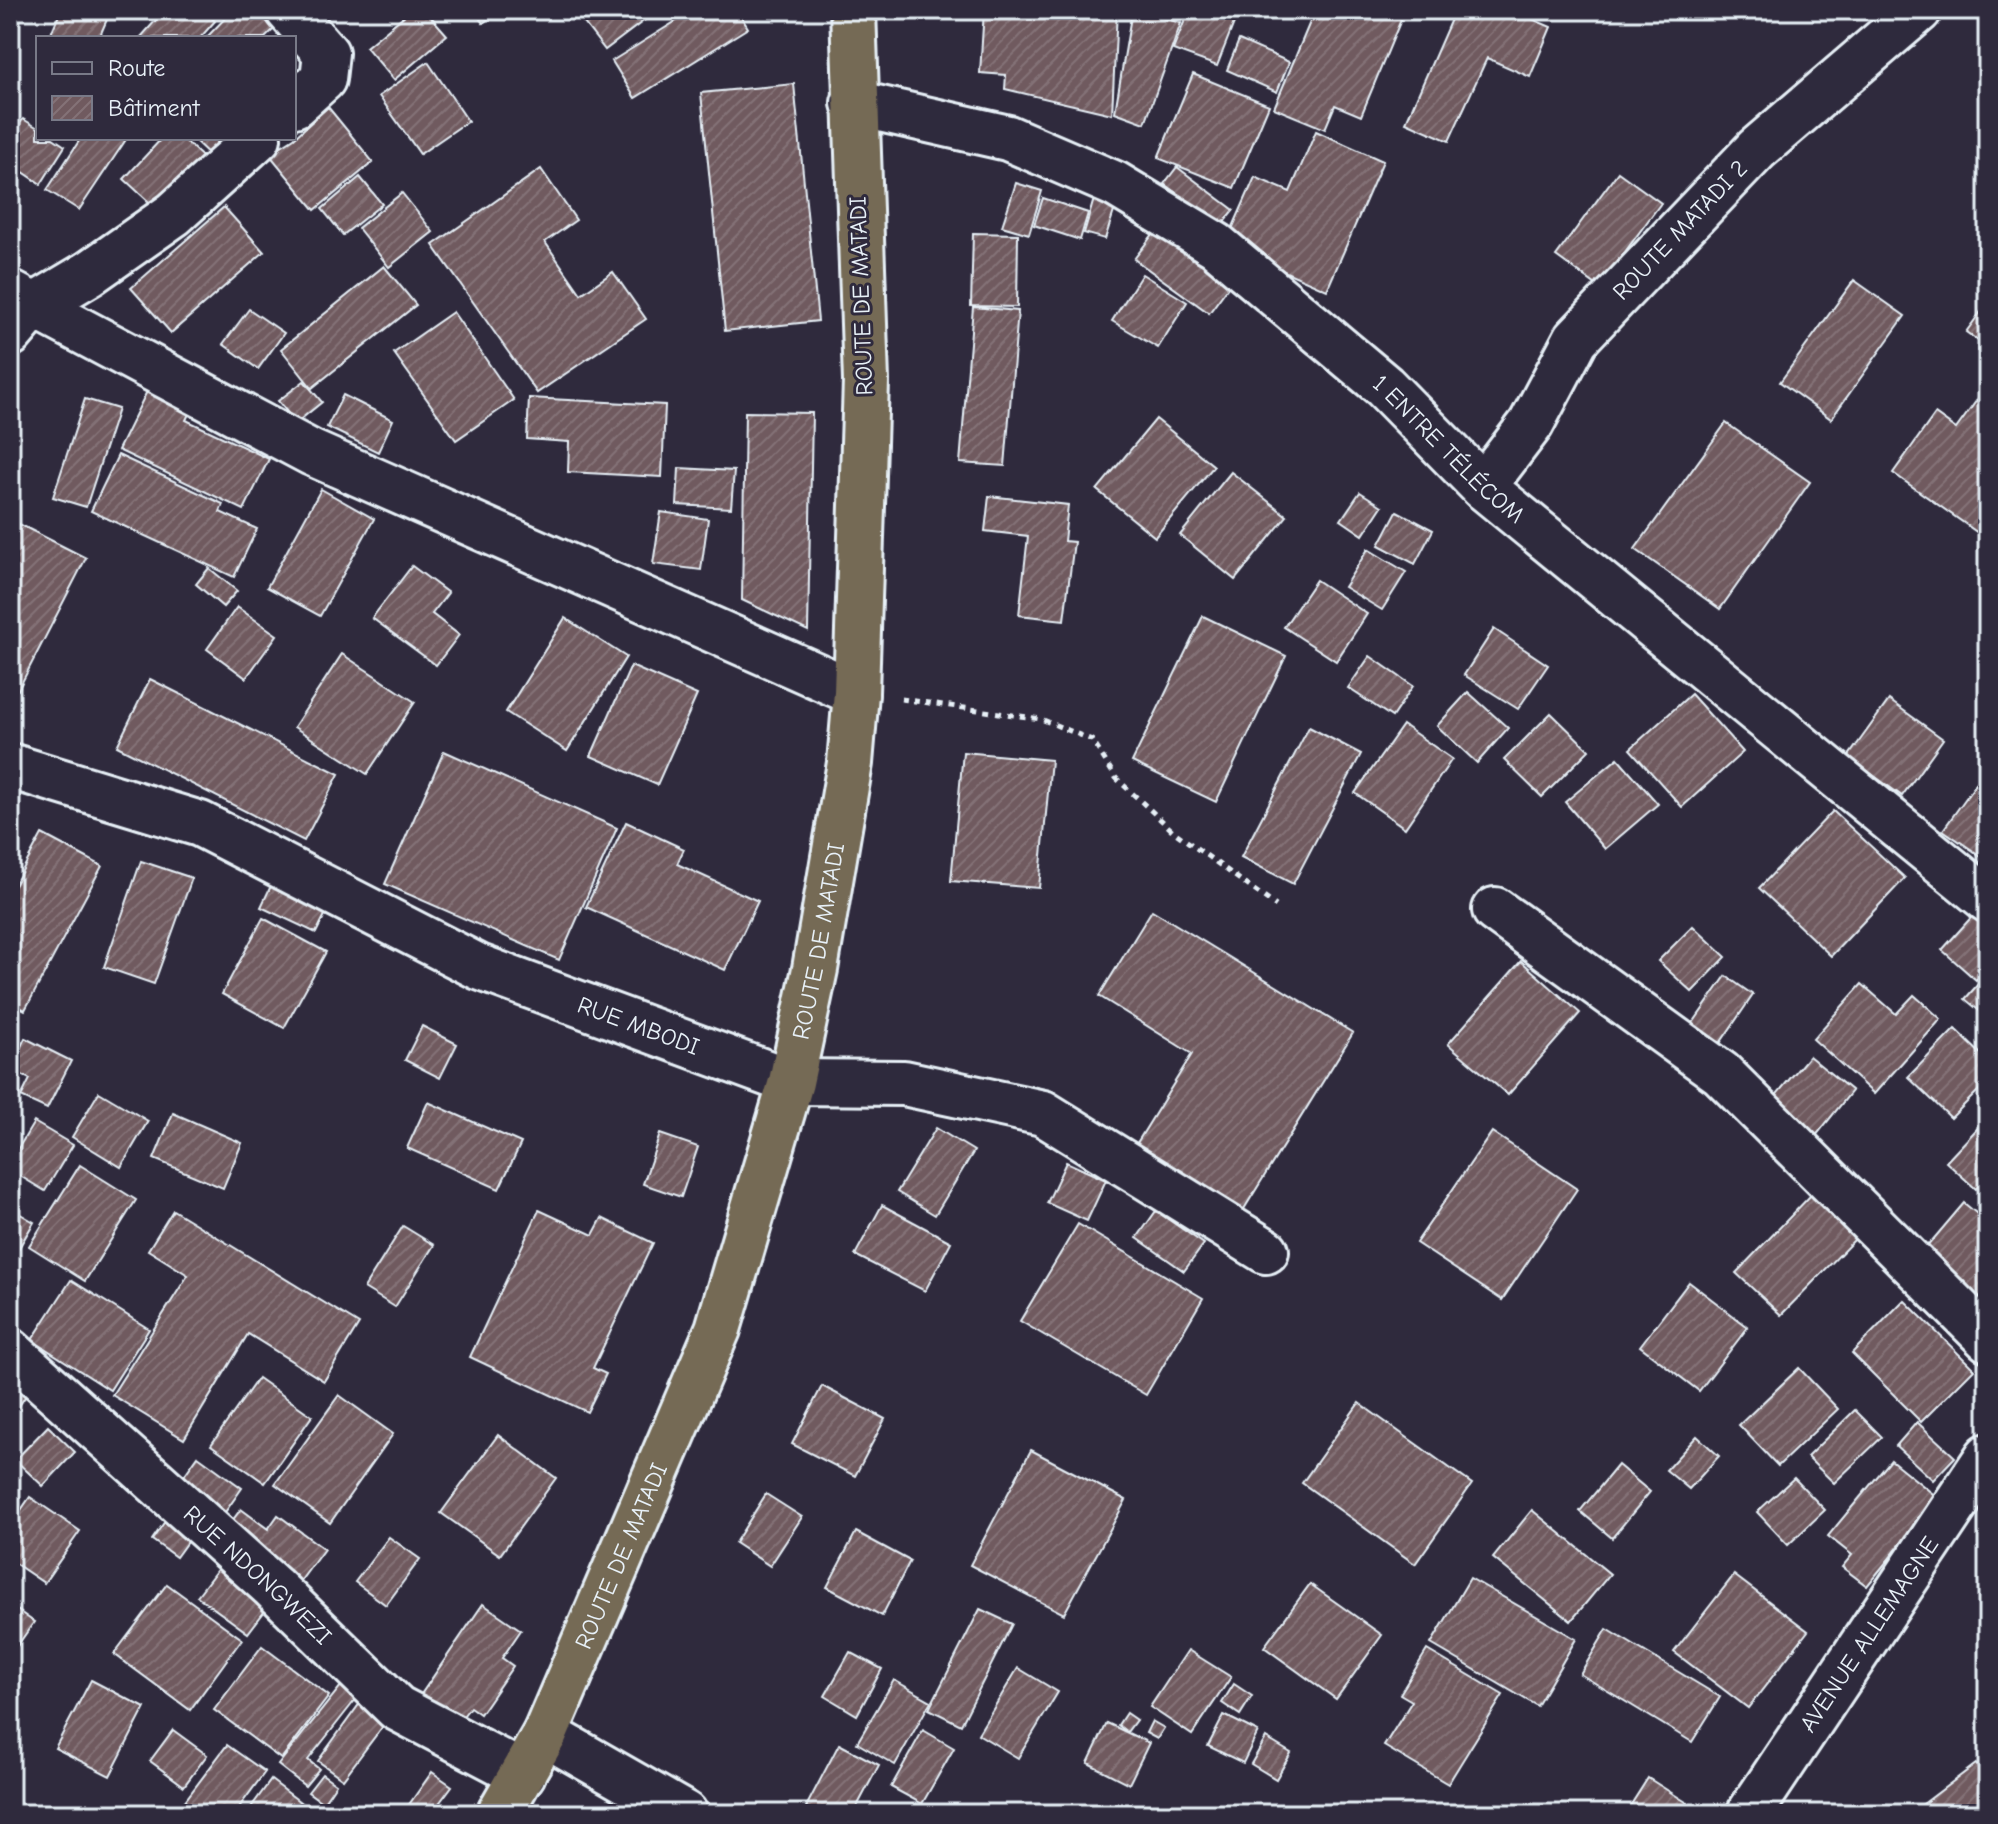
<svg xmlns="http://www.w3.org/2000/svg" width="1998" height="1824" viewBox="0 0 1998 1824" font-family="'Comic Neue',sans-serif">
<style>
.building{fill:url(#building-hatch);stroke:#e8f1f8;stroke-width:2}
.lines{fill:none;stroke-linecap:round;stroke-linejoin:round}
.minor-casing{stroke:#e8f1f8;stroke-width:50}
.trunk-casing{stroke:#e8f1f8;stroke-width:50}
.path{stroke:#e8f1f8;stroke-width:5;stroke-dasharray:6 6;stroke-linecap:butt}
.minor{stroke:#2f2a3d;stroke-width:44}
.trunk{stroke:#756a55;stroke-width:44}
.labels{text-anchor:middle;stroke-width:6;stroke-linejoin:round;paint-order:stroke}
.street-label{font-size:24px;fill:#e8f1f8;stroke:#2f2a3d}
</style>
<defs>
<pattern id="building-hatch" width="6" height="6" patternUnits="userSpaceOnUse" patternTransform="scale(2)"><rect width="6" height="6" fill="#705a5f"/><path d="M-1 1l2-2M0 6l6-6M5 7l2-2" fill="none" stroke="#847277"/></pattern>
</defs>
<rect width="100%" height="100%" fill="#2f2a3d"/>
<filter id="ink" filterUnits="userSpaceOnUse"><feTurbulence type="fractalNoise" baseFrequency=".0125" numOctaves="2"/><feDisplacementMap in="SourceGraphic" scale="16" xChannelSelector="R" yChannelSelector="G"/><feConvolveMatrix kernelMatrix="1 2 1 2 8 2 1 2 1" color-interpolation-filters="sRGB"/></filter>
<g filter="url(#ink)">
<!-- building -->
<g class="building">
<path d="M 61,10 L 111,10 L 99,38 L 49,38 Z"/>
<path d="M 165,10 L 202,10 L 215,21 L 200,38 L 140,38 Z"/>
<path d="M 233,10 L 259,10 L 276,27 L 265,38 L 206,38 Z"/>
<path d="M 411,10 L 425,10 L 447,35 L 394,80 L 366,47 Z"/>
<path d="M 473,10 L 500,10 L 483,23 Z"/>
<path d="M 574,10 L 658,10 L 605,50 Z"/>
<path d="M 694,10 L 737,10 L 748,28 L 635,98 L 612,61 Z"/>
<path d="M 984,10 L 1117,10 L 1112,114 L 1005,89 L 1006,75 L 980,73 Z"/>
<path d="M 1132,10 L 1181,23 L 1145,123 L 1115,112 Z"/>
<path d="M 1189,10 L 1239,10 L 1217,66 L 1173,50 Z"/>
<path d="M 1315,10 L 1405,10 L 1361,116 L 1335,105 L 1325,129 L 1274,108 Z"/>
<path d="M 1455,10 L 1511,10 L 1551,27 L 1530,77 L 1487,58 L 1449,141 L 1406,122 Z"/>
<path d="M 1239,40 L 1289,62 L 1277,92 L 1227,70 Z"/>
<path d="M 428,62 L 468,121 L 420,154 L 379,96 Z"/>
<path d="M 1193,74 L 1269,105 L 1234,188 L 1158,158 Z"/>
<path d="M 794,84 L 818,321 L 725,331 L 701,93 Z"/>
<path d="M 328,107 L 373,162 L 315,210 L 269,154 L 294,138 Z"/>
<path d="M 23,119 L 38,128 L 38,138 L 53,138 L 65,146 L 41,184 L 10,163 L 10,138 Z"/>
<path d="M 1316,131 L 1383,161 L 1327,290 L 1225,245 L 1255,177 L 1290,192 Z"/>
<path d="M 81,138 L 127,138 L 79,210 L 47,190 Z"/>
<path d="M 162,138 L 182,138 L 208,162 L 161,213 L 124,179 Z"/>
<path d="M 192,138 L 233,138 L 213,158 Z"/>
<path d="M 1177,167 L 1234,210 L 1221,226 L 1164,184 Z"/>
<path d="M 541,169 L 576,220 L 545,242 L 581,294 L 613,272 L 646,319 L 537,393 L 433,245 Z"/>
<path d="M 1618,172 L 1661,203 L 1599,287 L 1556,256 Z"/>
<path d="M 360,177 L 382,204 L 343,235 L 322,209 Z"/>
<path d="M 1016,183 L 1042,191 L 1029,234 L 1002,226 Z"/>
<path d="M 1096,192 L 1118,199 L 1105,239 L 1084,233 Z"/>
<path d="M 402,193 L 433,232 L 389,267 L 358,228 Z"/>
<path d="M 1043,198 L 1088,213 L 1080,240 L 1034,225 Z"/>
<path d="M 224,207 L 264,252 L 171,333 L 131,288 Z"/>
<path d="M 1157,229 L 1231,283 L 1209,313 L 1134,259 Z"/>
<path d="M 973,233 L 1018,234 L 1017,307 L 971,306 Z"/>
<path d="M 384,266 L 416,305 L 312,388 L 281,349 Z"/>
<path d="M 1142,274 L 1187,302 L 1158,348 L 1112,321 Z"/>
<path d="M 1854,280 L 1905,316 L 1831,419 L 1780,382 Z"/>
<path d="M 1988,302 L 1988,348 L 1966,332 Z"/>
<path d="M 973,307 L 1018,311 L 1005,466 L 960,463 Z"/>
<path d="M 249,309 L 284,333 L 258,369 L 223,344 Z"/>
<path d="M 453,312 L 514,400 L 456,440 L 394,353 Z"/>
<path d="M 152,381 L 195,401 L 186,420 L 269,459 L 244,510 L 118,450 Z"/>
<path d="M 304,381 L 322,402 L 296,423 L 278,401 Z"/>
<path d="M 1987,386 L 1988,387 L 1988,540 L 1893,473 L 1935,414 L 1956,429 Z"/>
<path d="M 343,395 L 393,420 L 378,452 L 327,427 Z"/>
<path d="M 529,398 L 665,405 L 662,477 L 568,472 L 569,442 L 527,439 Z"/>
<path d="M 85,399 L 118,409 L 86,507 L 53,497 Z"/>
<path d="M 745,412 L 812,413 L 808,631 L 742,600 Z"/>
<path d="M 1156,419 L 1214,466 L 1155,537 L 1097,490 Z"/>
<path d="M 1726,423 L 1810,482 L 1720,609 L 1635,549 Z"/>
<path d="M 118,455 L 223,504 L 220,512 L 257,529 L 234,577 L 91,511 Z"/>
<path d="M 679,468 L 734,471 L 731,508 L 677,505 Z"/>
<path d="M 1231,472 L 1287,516 L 1235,580 L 1180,535 Z"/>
<path d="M 321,489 L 374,519 L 320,616 L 267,587 Z"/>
<path d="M 1360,492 L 1382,506 L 1363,535 L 1341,520 Z"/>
<path d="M 989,496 L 1068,505 L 1064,541 L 1074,542 L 1064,620 L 1019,615 L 1028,536 L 985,531 Z"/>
<path d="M 1397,511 L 1433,530 L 1415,564 L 1379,545 Z"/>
<path d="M 661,512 L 708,519 L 701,570 L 653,564 Z"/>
<path d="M 11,520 L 86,558 L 18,690 L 10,686 Z"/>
<path d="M 1368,549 L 1406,572 L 1382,610 L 1344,587 Z"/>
<path d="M 412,566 L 448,593 L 432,614 L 459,635 L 436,665 L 372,618 Z"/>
<path d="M 209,568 L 237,591 L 223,607 L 196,584 Z"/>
<path d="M 1316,580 L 1367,614 L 1336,661 L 1284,627 Z"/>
<path d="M 237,607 L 277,635 L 246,678 L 207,649 Z"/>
<path d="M 1203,616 L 1286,656 L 1216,802 L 1132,762 Z"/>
<path d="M 565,618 L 626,657 L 567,751 L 506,712 Z"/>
<path d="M 1494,629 L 1548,665 L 1518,709 L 1464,675 Z"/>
<path d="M 342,654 L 415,702 L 367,774 L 294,727 Z"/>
<path d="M 1370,656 L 1413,686 L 1392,717 L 1348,688 Z"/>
<path d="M 631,666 L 697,695 L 657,785 L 591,756 Z"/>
<path d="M 150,679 L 339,774 L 304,841 L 117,746 Z"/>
<path d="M 1468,692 L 1508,728 L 1477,763 L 1437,726 Z"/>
<path d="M 1691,694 L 1743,752 L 1682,807 L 1630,749 Z"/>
<path d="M 1889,700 L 1943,739 L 1902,796 L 1848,757 Z"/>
<path d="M 1551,713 L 1589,750 L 1542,797 L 1504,760 Z"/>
<path d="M 1403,725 L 1452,759 L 1405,828 L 1355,793 Z"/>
<path d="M 1309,727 L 1361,754 L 1293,884 L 1241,857 Z"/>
<path d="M 444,751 L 617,828 L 559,960 L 385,884 Z"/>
<path d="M 963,752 L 1051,760 L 1039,888 L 951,881 Z"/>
<path d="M 1618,758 L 1658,804 L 1605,849 L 1565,802 Z"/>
<path d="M 1988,767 L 1988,861 L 1943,830 Z"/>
<path d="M 1833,811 L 1905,878 L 1831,956 L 1759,888 Z"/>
<path d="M 626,822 L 684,849 L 677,864 L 758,901 L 725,970 L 586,907 Z"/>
<path d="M 42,834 L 102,866 L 25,1010 L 10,1002 L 10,893 Z"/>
<path d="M 141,861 L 192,878 L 154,984 L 104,967 Z"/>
<path d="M 277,873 L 333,899 L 316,933 L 261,907 Z"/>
<path d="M 1152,910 L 1353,1033 L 1239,1217 L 1132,1151 L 1192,1054 L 1099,996 Z"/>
<path d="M 1977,911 L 1988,920 L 1988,967 L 1976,980 L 1942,950 Z"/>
<path d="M 263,918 L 326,952 L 284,1028 L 222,994 Z"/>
<path d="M 1693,926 L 1726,957 L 1692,992 L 1658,961 Z"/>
<path d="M 1521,961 L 1580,1013 L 1508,1095 L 1448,1044 Z"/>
<path d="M 1988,973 L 1988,1018 L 1965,999 Z"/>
<path d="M 1726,976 L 1753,995 L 1714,1052 L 1686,1033 Z"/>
<path d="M 1862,984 L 1896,1014 L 1914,995 L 1941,1019 L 1874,1094 L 1813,1039 Z"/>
<path d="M 422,1026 L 457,1044 L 440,1078 L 405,1060 Z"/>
<path d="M 1955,1029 L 1988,1061 L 1988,1081 L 1951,1118 L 1908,1077 Z"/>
<path d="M 25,1038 L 71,1061 L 47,1109 L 21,1097 L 30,1079 L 10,1069 Z"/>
<path d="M 1809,1056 L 1852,1091 L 1811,1142 L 1767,1106 Z"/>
<path d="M 99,1092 L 148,1121 L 121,1167 L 72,1137 Z"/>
<path d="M 428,1102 L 521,1143 L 499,1189 L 407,1148 Z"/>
<path d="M 173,1113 L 242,1143 L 223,1188 L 154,1159 Z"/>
<path d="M 1988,1117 L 1988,1175 L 1976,1189 L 1946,1162 Z"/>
<path d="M 34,1122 L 73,1145 L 45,1191 L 10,1170 L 10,1162 Z"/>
<path d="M 936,1128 L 974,1151 L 935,1215 L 897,1192 Z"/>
<path d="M 1492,1132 L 1577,1189 L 1502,1300 L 1416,1243 Z"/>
<path d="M 660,1134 L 698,1147 L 681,1197 L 643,1184 Z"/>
<path d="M 1066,1162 L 1106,1180 L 1087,1221 L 1047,1203 Z"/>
<path d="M 80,1165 L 136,1200 L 85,1281 L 29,1246 Z"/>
<path d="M 1813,1193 L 1858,1236 L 1781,1315 L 1736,1273 Z"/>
<path d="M 1964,1203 L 1988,1223 L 1988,1313 L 1920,1255 Z"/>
<path d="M 882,1205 L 951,1242 L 925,1291 L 855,1255 Z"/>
<path d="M 10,1208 L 34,1222 L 10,1263 Z"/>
<path d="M 173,1210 L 359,1324 L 324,1381 L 248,1334 L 184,1439 L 112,1395 L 188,1275 L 148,1250 Z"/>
<path d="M 539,1210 L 593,1235 L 602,1218 L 653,1243 L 593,1368 L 606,1374 L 587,1412 L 470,1357 Z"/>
<path d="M 1156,1211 L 1204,1244 L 1184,1271 L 1137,1238 Z"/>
<path d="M 1078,1224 L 1203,1298 L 1146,1395 L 1020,1321 Z"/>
<path d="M 403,1226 L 434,1245 L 395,1307 L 364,1288 Z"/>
<path d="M 71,1280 L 149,1329 L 110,1390 L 32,1340 Z"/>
<path d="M 1689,1282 L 1748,1327 L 1699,1391 L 1640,1346 Z"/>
<path d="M 1904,1300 L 1974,1369 L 1921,1422 L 1852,1353 Z"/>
<path d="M 1799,1368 L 1838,1409 L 1778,1466 L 1739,1425 Z"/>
<path d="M 258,1378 L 312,1416 L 265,1483 L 211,1445 Z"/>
<path d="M 10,1383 L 27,1394 L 10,1419 Z"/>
<path d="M 822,1386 L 885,1419 L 855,1476 L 792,1444 Z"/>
<path d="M 339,1395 L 393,1434 L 330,1523 L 275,1484 Z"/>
<path d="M 1359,1403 L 1472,1484 L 1415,1564 L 1302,1483 Z"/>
<path d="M 1855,1410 L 1882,1437 L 1834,1483 L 1807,1457 Z"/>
<path d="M 1917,1422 L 1955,1457 L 1933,1480 L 1896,1446 Z"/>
<path d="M 48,1426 L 75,1452 L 43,1486 L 15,1460 Z"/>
<path d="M 498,1435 L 556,1478 L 500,1555 L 441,1513 Z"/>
<path d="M 1697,1436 L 1719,1456 L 1689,1489 L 1666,1470 Z"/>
<path d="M 1031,1450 L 1126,1500 L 1064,1614 L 970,1565 Z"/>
<path d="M 198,1456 L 242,1488 L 216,1525 L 171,1494 Z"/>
<path d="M 1891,1460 L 1938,1498 L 1867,1586 L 1842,1567 L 1852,1555 L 1828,1536 Z"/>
<path d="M 1618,1465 L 1650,1492 L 1612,1538 L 1580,1511 Z"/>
<path d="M 1794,1478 L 1825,1510 L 1788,1545 L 1757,1512 Z"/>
<path d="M 766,1494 L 802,1517 L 770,1566 L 735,1543 Z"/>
<path d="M 30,1497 L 80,1531 L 44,1583 L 10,1560 L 10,1526 Z"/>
<path d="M 241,1509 L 268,1529 L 278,1515 L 324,1549 L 296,1587 L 223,1533 Z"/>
<path d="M 1532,1510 L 1610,1574 L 1571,1621 L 1493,1558 Z"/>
<path d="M 168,1517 L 192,1535 L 176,1557 L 152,1540 Z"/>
<path d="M 856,1532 L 910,1561 L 882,1616 L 827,1587 Z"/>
<path d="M 389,1537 L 420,1559 L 386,1605 L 355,1582 Z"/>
<path d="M 226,1558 L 277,1595 L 248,1633 L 197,1596 Z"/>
<path d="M 1734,1575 L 1808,1631 L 1748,1708 L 1674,1652 Z"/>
<path d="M 1470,1578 L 1576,1639 L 1537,1706 L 1431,1644 Z"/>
<path d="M 167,1584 L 242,1639 L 190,1710 L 114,1654 Z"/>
<path d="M 1310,1584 L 1382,1635 L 1336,1699 L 1264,1647 Z"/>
<path d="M 483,1604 L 521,1630 L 502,1658 L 513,1666 L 480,1714 L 470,1707 L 452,1731 L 413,1706 Z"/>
<path d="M 10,1605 L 34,1622 L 10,1656 Z"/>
<path d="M 980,1609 L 1012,1624 L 961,1725 L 929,1709 Z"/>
<path d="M 1607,1629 L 1720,1697 L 1692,1742 L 1580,1674 Z"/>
<path d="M 262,1646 L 329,1696 L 281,1759 L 214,1710 Z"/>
<path d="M 1188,1650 L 1231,1677 L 1192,1735 L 1150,1707 Z"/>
<path d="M 1427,1650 L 1503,1695 L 1448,1784 L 1384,1746 L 1412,1701 L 1400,1694 Z"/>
<path d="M 850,1652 L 882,1669 L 857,1715 L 825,1696 Z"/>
<path d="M 1018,1668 L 1058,1692 L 1018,1758 L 978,1734 Z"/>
<path d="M 91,1680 L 145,1708 L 110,1776 L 55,1748 Z"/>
<path d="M 894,1680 L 931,1701 L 895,1765 L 857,1743 Z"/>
<path d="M 345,1681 L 360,1694 L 308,1760 L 319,1769 L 305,1786 L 278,1765 Z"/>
<path d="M 1234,1684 L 1252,1696 L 1240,1715 L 1222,1703 Z"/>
<path d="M 363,1699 L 389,1718 L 343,1779 L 318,1761 Z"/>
<path d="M 1126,1713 L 1136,1720 L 1127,1732 L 1118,1725 Z"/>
<path d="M 1224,1715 L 1258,1732 L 1243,1763 L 1208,1746 Z"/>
<path d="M 1152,1721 L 1164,1728 L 1157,1739 L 1146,1733 Z"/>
<path d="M 1107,1723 L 1149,1743 L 1129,1784 L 1088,1763 Z"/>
<path d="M 173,1730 L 207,1755 L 184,1786 L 150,1761 Z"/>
<path d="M 923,1730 L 954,1748 L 922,1804 L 891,1787 Z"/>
<path d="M 1266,1738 L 1291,1753 L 1276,1779 L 1251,1764 Z"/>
<path d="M 839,1744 L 879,1765 L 853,1814 L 819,1814 L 806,1807 Z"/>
<path d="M 227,1745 L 265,1772 L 234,1814 L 175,1814 Z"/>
<path d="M 1976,1764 L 1988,1779 L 1988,1814 L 1910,1814 Z"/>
<path d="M 432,1772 L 452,1786 L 431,1814 L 419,1814 L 408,1806 Z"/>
<path d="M 322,1774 L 336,1784 L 323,1803 L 308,1792 Z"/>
<path d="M 1648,1778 L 1697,1809 L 1694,1814 L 1625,1814 Z"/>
<path d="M 271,1780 L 308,1808 L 304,1814 L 246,1814 Z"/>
</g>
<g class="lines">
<!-- minor casing -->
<g class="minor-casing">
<g id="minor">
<path d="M 288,10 L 326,53 L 323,79 L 294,105"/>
<path id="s1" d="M 854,103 L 1008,138 L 1115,184 L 1216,245 L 1384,386 L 1483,487 L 1988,900"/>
<path d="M 10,293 L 312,453 L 856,693"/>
<path d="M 10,334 L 33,307 L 90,273 L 174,214 L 258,138"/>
<path id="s2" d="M 1483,487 L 1531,424 L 1576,339 L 1757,149 L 1919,10"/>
<path id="s3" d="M 10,766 L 200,824 L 479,967 L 791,1082 L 904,1083 L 1043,1113 L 1266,1251"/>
<path d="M 1495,910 L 1721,1073 L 1988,1339"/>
<path id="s4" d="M 10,1351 L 273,1587 L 397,1708 L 523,1774"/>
<path d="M 545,1734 L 685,1814"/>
<path id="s5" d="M 1749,1814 L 1988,1456"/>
</g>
</g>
<!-- trunk casing -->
<g class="trunk-casing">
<g id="trunk">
<path id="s6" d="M 499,1814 L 545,1734 L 718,1329 L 791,1082 L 815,969 L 850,763 L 856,693 L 866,381 L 853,10"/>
</g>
</g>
<!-- path -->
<path class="path" d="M 901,699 L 1041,719 L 1092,740 L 1116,778 L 1173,831 L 1276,906"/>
<!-- minor -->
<use href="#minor" class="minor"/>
<!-- trunk -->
<use href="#trunk" class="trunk"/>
</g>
</g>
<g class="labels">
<!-- street labels -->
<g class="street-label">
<text dy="8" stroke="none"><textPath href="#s2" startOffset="326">ROUTE MATADI 2</textPath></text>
<text transform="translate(861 296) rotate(-92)" y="8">ROUTE DE MATADI</text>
<text dy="8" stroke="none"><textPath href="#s1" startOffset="702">1 ENTRE TÉLÉCOM</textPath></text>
<text dy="8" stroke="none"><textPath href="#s6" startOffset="934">ROUTE DE MATADI</textPath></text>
<text dy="8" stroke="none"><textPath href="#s3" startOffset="682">RUE MBODI</textPath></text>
<text dy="8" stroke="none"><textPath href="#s6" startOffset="286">ROUTE DE MATADI</textPath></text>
<text dy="8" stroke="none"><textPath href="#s4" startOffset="334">RUE NDONGWEZI</textPath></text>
<text dy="8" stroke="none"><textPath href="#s5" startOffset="216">AVENUE ALLEMAGNE</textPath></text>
</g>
</g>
<!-- margin -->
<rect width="1998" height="1824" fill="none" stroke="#2f2a3d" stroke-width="40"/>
<rect x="20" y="20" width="1958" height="1784" fill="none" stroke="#e8f1f8" stroke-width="3" filter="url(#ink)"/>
<!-- legend -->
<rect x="36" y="36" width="260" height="104" fill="#2f2a3d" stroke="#797a88" stroke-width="2"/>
<rect x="52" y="62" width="40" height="12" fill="#2f2a3d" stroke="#797a88" stroke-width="2"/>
<text x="108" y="76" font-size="24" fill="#e8f1f8">Route</text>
<rect x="52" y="96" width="40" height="24" fill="url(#building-hatch)" stroke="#797a88" stroke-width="2"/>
<text x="108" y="116" font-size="24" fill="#e8f1f8">Bâtiment</text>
</svg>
